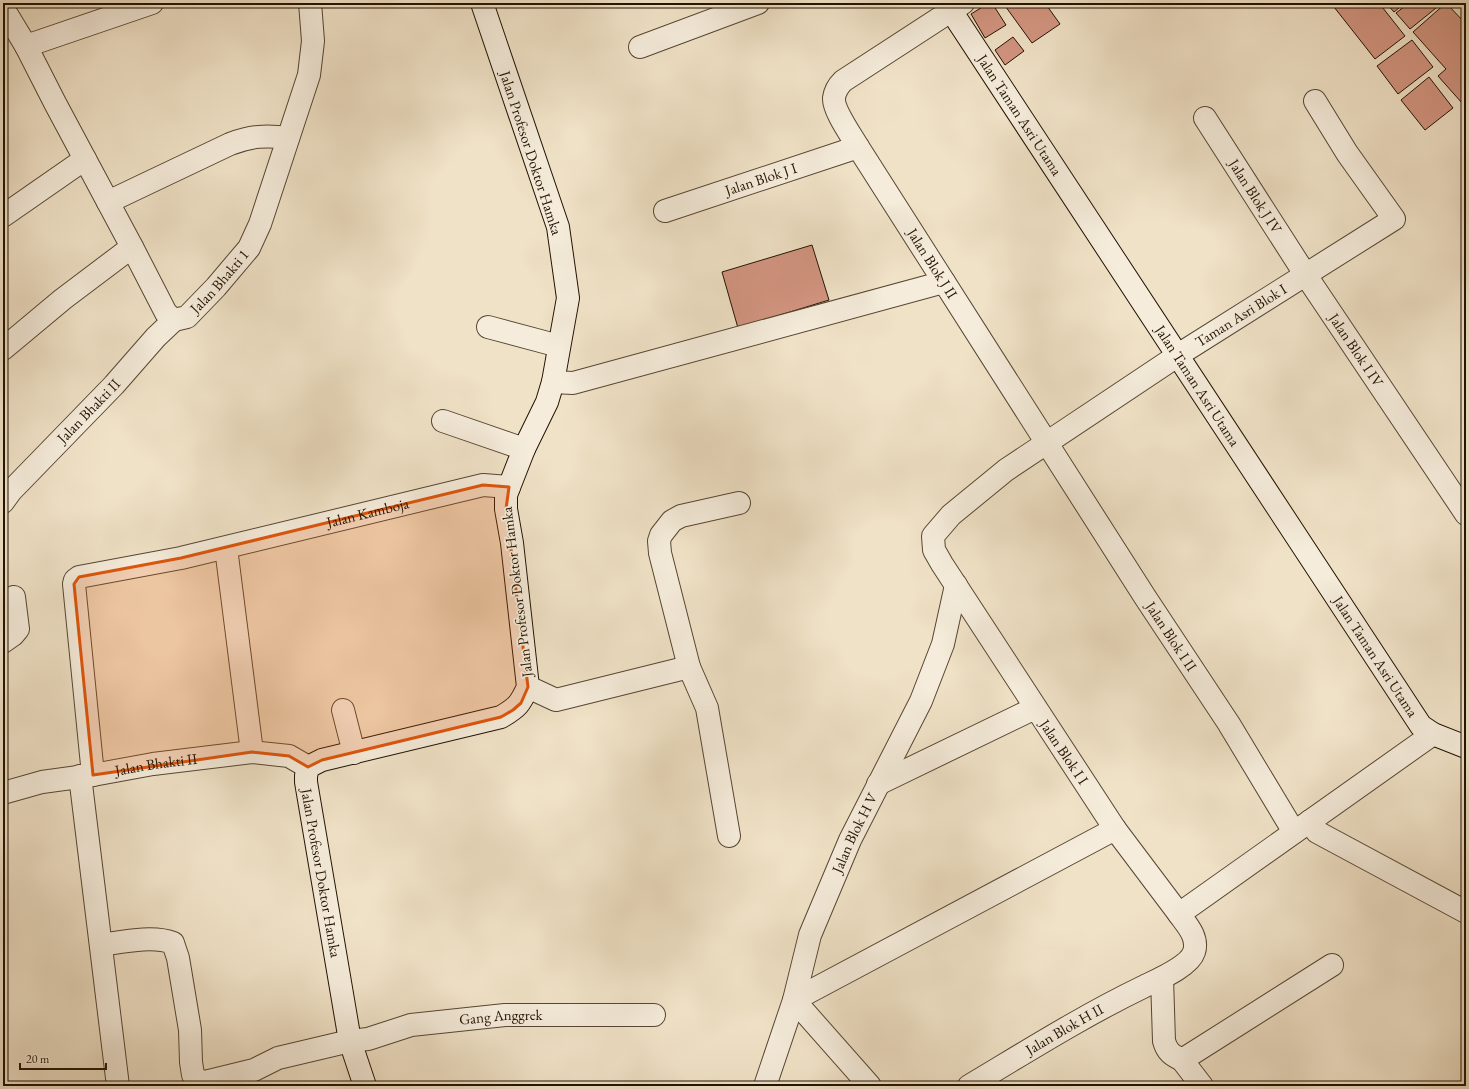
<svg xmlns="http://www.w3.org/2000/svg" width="1469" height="1089" viewBox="0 0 1469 1089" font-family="'EB Garamond',serif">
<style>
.building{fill:#d39581;stroke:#221200}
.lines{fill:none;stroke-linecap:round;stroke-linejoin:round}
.street-casing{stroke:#564632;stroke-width:24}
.secondary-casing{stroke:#221200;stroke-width:24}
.street{stroke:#f5ecdb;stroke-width:22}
.secondary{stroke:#f5ecdb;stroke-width:22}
.marked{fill:#de550b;fill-opacity:0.2;stroke:#de550b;stroke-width:3;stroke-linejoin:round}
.labels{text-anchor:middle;stroke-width:3.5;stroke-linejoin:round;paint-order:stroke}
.street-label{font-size:15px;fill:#221200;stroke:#f5ecdb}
</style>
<rect width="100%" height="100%" fill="#f0e2c7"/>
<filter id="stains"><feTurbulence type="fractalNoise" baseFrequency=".005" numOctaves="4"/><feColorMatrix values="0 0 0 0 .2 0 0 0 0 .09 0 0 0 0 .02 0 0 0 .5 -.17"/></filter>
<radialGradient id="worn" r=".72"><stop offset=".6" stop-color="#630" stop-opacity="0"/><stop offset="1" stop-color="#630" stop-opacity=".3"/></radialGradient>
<!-- building -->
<g class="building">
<path d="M 989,3 L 992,3 L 1006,25 L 985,38 L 971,14 Z"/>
<path d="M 1003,3 L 1045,3 L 1060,24 L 1032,43 Z"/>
<path d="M 1340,3 L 1379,3 L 1405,36 L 1375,59 L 1334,7 Z"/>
<path d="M 1386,3 L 1405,3 L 1394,12 Z"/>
<path d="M 1409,3 L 1440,3 L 1441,4 L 1410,29 L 1396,13 Z"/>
<path d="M 1446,3 L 1466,24 L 1466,100 L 1462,103 L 1438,76 L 1446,69 L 1413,32 Z"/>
<path d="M 1457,3 L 1466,3 L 1466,9 L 1464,11 Z"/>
<path d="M 1013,37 L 1024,51 L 1005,65 L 995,50 Z"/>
<path d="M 1412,40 L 1433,67 L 1398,94 L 1377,66 Z"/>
<path d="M 1429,77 L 1453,108 L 1425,130 L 1401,100 Z"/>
<path d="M 812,245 L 829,300 L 738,328 L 722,272 Z"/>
</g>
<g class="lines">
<!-- street casing -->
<g class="street-casing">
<g id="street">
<path id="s1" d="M 963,3 L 843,81 C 838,86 835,90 834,98 C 833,110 851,135 858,147 L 1145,597 L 1229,724 L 1294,832"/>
<path id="s2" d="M 3,8 L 26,46 L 55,103 L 132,247 L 166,313 L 174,320 L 187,317 L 216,287 L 249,248 L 260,224 L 309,75 L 313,41 L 310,3"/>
<path d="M 26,46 L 152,3"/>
<path d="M 640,47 L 758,3"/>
<path id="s3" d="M 1205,118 L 1305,274 L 1466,514"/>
<path d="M 108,202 L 230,144 C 251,136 266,135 288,138"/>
<path id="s4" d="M 665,211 L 858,147"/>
<path d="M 3,216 L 85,159"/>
<path d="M 488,327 L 559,346"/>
<path d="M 3,349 L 63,299 L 132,247"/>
<path d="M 553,382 L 573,383 L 944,282"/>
<path d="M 443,421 L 524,449"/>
<path id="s5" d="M 3,502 L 11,491 L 114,385 L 156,337 L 174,320"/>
<path d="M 226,548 L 252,752"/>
<path d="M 3,642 L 13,635 L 18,629 L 14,597"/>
<path d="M 689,667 L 660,553 L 659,541 L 661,535 L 672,521 L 681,516 L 739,503"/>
<path d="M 528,687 L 556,700 L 689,667 L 707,708 L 729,836"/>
<path d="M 343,710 L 354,753"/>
<path id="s6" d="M 93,775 L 74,584 L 75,580 L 79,577 L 181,558 L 483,485 L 509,487"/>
<path d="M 80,776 L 118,1086"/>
<path d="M 878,784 L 1035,708"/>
<path id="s7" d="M 3,793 L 42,782 L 93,775 L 153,764 L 252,752 L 289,756 L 308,767"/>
<path d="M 1310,821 L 1317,832 L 1466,912"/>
<path id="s8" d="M 1179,914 L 1115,829 L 942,564 L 934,550 L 933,536 L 951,515 L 1006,470 L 1186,350 L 1394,219 L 1347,153 L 1315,101"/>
<path id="s9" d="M 101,945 C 122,942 153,935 173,943 L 178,958 L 190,1030 L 191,1062 L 193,1075 L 198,1080 L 205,1082 L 254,1070 L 278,1058 L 350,1041 L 368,1039 L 411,1025 L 505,1015 L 654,1015"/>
<path d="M 1162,978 L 1164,1041 C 1167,1052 1172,1055 1182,1060 L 1332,965"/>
<path d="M 1182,1060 L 1202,1086"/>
<path id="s10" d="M 765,1086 L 794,1000 L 810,935 L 850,840 L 921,701 L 943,644 L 956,585"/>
<path d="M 870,1086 L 794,1000 L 1115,829"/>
<path id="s11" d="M 969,1086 C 1026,1052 1083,1016 1143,987 C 1157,980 1189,967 1194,952 C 1199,937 1186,924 1179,914 L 1433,734"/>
</g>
</g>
<!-- secondary casing -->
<g class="secondary-casing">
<g id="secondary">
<path id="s12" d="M 946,3 L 1421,726 L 1433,734 L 1466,747"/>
<path d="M 365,1086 L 350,1041 L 306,782 L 306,776 L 308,767 L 322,760 L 501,717 C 518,707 520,704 528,687 L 512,543 L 506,509 L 506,495 L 524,449 L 547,402 L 553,382 L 568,298 L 558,227 L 482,3"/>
</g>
</g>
<!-- street -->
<use href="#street" class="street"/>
<!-- secondary -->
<use href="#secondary" class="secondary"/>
</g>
<!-- marked area -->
<path class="marked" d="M 483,485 L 509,487 L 506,509 L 528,687 L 521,703 L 513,710 L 501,717 L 322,760 L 308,767 L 289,756 L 252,752 L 93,775 L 74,584 L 79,577 L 181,558 Z"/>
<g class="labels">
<!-- street labels -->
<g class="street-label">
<text dy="5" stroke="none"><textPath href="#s12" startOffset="134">Jalan Taman Asri Utama</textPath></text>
<text transform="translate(531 153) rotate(72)" y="5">Jalan Profesor Doktor Hamka</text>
<text dy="5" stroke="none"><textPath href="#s4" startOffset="101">Jalan Blok J I</textPath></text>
<text dy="5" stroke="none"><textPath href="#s3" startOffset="93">Jalan Blok J IV</textPath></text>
<text dy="5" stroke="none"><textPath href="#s1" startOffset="356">Jalan Blok J II</textPath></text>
<text dy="5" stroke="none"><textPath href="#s2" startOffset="418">Jalan Bhakti 1</textPath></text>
<text dy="5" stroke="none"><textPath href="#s8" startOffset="833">Taman Asri Blok I</textPath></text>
<text dy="5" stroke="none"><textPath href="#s3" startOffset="277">Jalan Blok I IV</textPath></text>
<text dy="5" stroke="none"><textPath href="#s12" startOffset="458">Jalan Taman Asri Utama</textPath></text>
<text dy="5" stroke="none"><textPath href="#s5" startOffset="125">Jalan Bhakti II</textPath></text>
<text dy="5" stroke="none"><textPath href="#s6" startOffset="497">Jalan Kamboja</textPath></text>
<text transform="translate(517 592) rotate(-97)" y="5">Jalan Profesor Doktor Hamka</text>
<text dy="5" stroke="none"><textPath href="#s1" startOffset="799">Jalan Blok I II</textPath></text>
<text dy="5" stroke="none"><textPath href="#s12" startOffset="782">Jalan Taman Asri Utama</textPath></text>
<text transform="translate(1064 752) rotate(56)" y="5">Jalan Blok I I</text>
<text dy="5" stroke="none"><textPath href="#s7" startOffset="156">Jalan Bhakti II</textPath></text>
<text dy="5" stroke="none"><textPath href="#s10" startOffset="269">Jalan Blok H V</textPath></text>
<text transform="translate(321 873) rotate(80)" y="5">Jalan Profesor Doktor Hamka</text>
<text dy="5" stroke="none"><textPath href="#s9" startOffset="526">Gang Anggrek</textPath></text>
<text dy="5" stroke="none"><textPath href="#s11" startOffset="111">Jalan Blok H II</textPath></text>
</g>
</g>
<!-- margin -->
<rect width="1469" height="1089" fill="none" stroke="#f0e2c7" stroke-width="16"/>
<rect x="4" y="4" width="1461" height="1081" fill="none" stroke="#221200" stroke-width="2"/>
<rect x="8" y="8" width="1453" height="1073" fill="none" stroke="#221200"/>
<!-- scale -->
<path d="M20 1063v6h86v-6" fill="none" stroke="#221200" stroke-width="2"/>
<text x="26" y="1063" font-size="12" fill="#221200" stroke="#f5ecdb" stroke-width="3" paint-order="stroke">20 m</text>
<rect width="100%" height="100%" filter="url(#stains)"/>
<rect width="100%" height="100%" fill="url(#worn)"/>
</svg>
